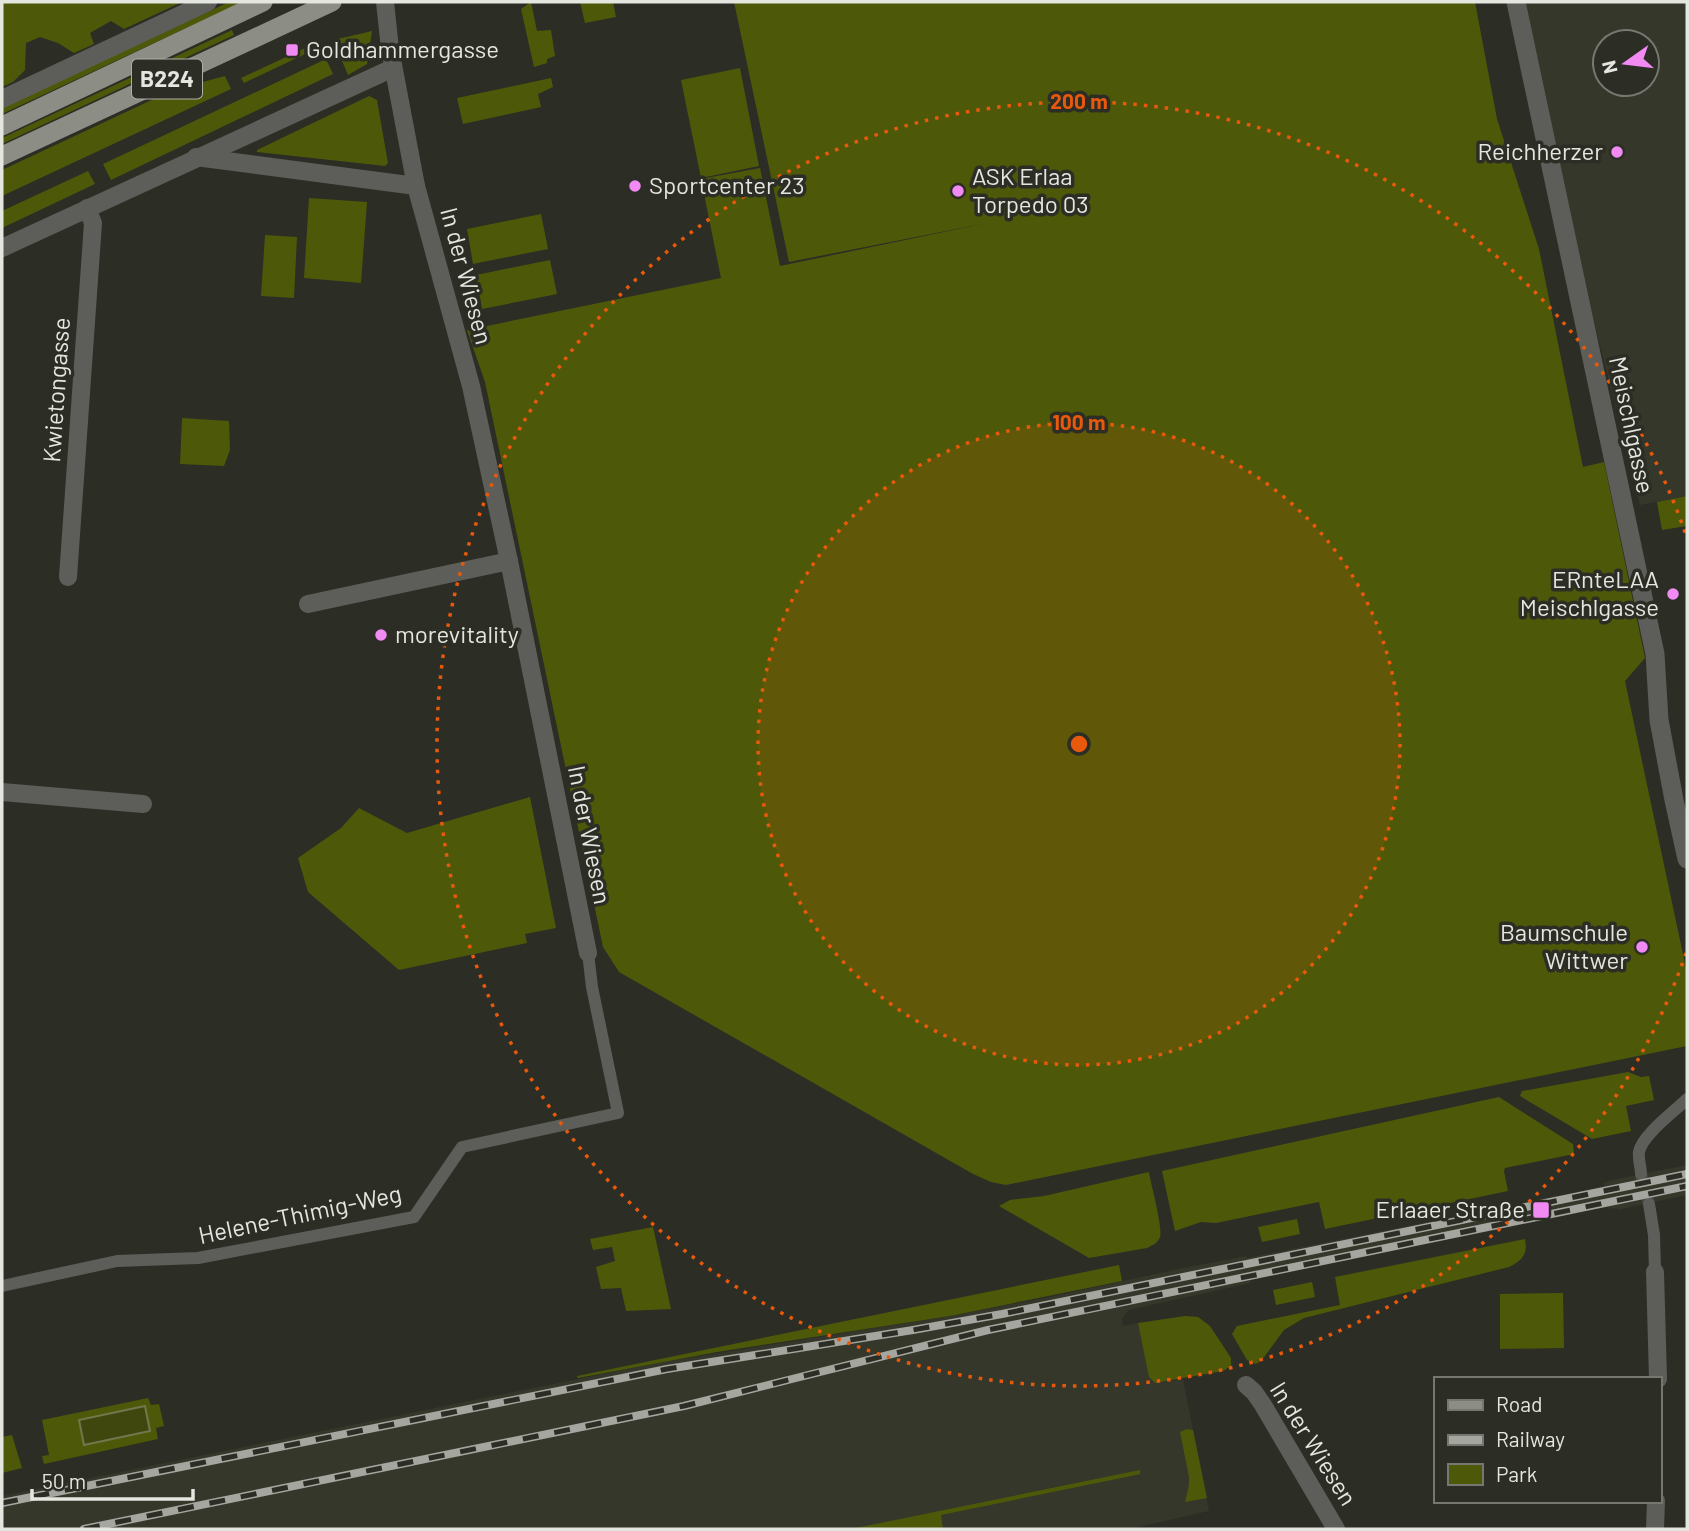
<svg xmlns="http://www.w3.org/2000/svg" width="1689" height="1531" viewBox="0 0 1689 1531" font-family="Barlow,sans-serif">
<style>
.built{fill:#343729;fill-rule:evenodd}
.green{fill:#4e5809}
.water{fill:#40470e;stroke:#71774d;stroke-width:2}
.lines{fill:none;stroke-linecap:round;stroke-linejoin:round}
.pedestrian-tunnel{stroke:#484941;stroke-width:12;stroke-dasharray:12 6;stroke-linecap:butt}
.pedestrian{stroke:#5d5e59;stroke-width:12}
.minor{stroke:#5d5e59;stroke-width:18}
.tertiary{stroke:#5d5e59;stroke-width:19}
.primary{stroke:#8c8e85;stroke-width:19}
.rail-casing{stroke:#a4a69f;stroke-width:8}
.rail{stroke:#2c2d25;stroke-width:5;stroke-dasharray:16;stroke-linecap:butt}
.ring{fill:none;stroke:#e8590c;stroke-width:3.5;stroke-dasharray:3.5 7}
.poi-dot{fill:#f28af3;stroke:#2c2d25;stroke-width:2.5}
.labels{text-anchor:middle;stroke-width:7;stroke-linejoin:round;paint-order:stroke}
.shield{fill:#2c2d25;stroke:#adaea8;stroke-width:2}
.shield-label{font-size:23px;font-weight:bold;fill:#e4e6e0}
.poi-label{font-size:24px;fill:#e4e6e0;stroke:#2c2d25;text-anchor:start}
.street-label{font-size:24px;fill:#e4e6e0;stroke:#2c2d25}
.centre{fill:#e8590c;stroke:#2c2d25;stroke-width:3.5}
.ring-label{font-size:21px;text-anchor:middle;font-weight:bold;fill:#e8590c;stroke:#2c2d25;stroke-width:7;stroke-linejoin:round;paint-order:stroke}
</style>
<rect width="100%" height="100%" fill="#2c2d25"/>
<!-- built -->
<g class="built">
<path d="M 1514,2 L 1687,2 L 1687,496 L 1640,505 ZM 1605,42 L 1647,42 L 1647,84 L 1605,84 Z"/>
<path d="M 1687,1165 L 1687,1195 L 1617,1210 L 1617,1208 L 1609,1209 L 1608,1207 L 1251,1280 L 1251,1283 L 1129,1310 L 1122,1319 L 1123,1326 L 1138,1323 L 1151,1379 L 1159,1383 L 1183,1379 L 1209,1511 L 1130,1529 L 2,1529 L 2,1496 L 657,1363 L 950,1316 L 1045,1298 L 1183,1268 L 1246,1256 L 1247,1258 L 1517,1204 L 1604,1186 L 1604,1183 L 1612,1180 Z"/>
</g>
<!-- green -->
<g class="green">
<path d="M 2,2 L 182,2 L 124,29 L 111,21 L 90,33 L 94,44 L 74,53 L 58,43 L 40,37 L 26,43 L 25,70 L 13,82 L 2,87 Z"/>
<path d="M 229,2 L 242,2 L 2,114 L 2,108 Z"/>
<path d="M 531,2 L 537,31 L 551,30 L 555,56 L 547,59 L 547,63 L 534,67 L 521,9 Z"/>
<path d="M 580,2 L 613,2 L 616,17 L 585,23 Z"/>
<path d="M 734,2 L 1475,2 L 1497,119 L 1539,249 L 1583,467 L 1604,462 L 1645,658 L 1625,681 L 1687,973 L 1687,1046 L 1006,1185 L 991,1182 L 973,1174 L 619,972 L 603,947 L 485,382 L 467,330 L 721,278 L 701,179 L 760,168 L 780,266 L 987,223 L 789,262 Z"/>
<path d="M 232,30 L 234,35 L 2,144 L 2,138 Z"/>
<path d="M 372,31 L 367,64 L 348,75 L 337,49 L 338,39 Z"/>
<path d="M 318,42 L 320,47 L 244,83 L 241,78 Z"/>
<path d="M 326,59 L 333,74 L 111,180 L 103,164 Z"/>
<path d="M 740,68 L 759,166 L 701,178 L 681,80 Z"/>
<path d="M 225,76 L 231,89 L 2,196 L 2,170 L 173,90 Z"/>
<path d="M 551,78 L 553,87 L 538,94 L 541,107 L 463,124 L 457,98 Z"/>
<path d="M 369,96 L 377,100 L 388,163 L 385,166 L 257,152 L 257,150 Z"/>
<path d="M 88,171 L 95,184 L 2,228 L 2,211 Z"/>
<path d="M 309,198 L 367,202 L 361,283 L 304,278 Z"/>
<path d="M 541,214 L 548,249 L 473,264 L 467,229 Z"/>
<path d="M 265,235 L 297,237 L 294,298 L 261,296 Z"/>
<path d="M 550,260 L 557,294 L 482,309 L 476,275 Z"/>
<path d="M 182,418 L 229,421 L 230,450 L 224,466 L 180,464 Z"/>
<path d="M 1687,496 L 1687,526 L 1662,530 L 1657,502 Z"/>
<path d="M 530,797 L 556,928 L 525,934 L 527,943 L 399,970 L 308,892 L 298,858 L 341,828 L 359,808 L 407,833 Z"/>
<path d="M 1628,1072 L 1641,1077 L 1649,1076 L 1654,1100 L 1626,1106 L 1631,1131 L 1592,1139 L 1520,1096 L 1522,1091 Z"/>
<path d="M 1499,1097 L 1573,1144 L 1574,1154 L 1505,1168 L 1504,1171 L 1508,1191 L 1325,1229 L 1319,1202 L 1216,1223 L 1201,1222 L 1175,1231 L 1162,1171 Z"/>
<path d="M 1149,1172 C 1151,1185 1163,1227 1160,1237 C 1158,1243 1153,1245 1147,1248 L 1089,1258 L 999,1206 L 1010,1200 L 1044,1196 Z"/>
<path d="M 1297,1219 L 1300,1234 L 1262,1242 L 1258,1227 Z"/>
<path d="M 653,1227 L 671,1309 L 626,1311 L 621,1288 L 601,1289 L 596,1267 L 615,1261 L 612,1247 L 593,1250 L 590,1239 Z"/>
<path d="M 1525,1239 C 1528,1254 1523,1260 1509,1267 L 1304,1318 L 1284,1330 L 1262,1360 L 1256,1364 L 1247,1360 L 1232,1334 L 1237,1326 L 1340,1305 L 1335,1277 Z"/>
<path d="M 1119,1265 L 1122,1281 L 950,1316 L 717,1352 L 578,1378 L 577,1376 Z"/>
<path d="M 1312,1282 L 1315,1297 L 1276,1305 L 1273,1290 Z"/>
<path d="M 1563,1293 L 1564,1348 L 1500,1349 L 1500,1294 Z"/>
<path d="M 1185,1316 L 1198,1317 L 1210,1326 L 1231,1358 L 1231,1366 L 1223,1371 L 1155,1383 L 1149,1377 L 1138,1323 Z"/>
<path d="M 148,1398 L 151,1405 L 159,1404 L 164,1426 L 156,1428 L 158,1439 L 44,1464 L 42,1456 L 49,1455 L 42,1420 Z"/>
<path d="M 1187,1429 L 1193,1430 L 1207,1498 L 1185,1502 L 1189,1485 L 1189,1477 L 1180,1432 Z"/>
<path d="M 12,1435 L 22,1468 L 2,1473 L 2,1437 Z"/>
<path d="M 1140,1470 L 1140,1474 L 1136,1475 L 941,1515 L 943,1529 L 851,1529 Z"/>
</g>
<!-- water -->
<path class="water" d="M 145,1406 L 150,1431 L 84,1445 L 79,1420 Z"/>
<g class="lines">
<!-- pedestrian-tunnel -->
<path class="pedestrian-tunnel" d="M 1641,1174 L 1649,1204"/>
<!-- pedestrian -->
<g class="pedestrian">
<path d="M 1641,1174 C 1641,1168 1638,1159 1639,1152 C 1642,1135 1675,1111 1687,1099"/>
<path d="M 1649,1204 L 1654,1235 L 1655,1272"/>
<path d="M 2,1286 L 117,1261 L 198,1258 L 414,1217 L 462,1147 L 618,1113 L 592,987 L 588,953"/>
</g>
<!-- minor -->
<g class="minor">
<path d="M 385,2 L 390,49 L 416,186 L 471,386 L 509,561"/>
<path d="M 2,99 L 208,2"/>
<path d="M 196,157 L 416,186"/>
<path d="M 2,248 L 393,68"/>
<path d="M 68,577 L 93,223 L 87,208"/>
<path d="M 308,604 L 509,561 L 588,953"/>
<path d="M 2,792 L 143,804"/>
<path d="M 1655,1272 L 1658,1379"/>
<path d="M 1246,1385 L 1254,1392 L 1263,1405 L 1336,1529"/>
<path d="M 1655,1529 L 1656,1501"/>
</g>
<!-- tertiary -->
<path class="tertiary" d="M 1516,2 L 1655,654 L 1659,720 L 1674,800 L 1687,859"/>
<!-- primary -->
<g class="primary">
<path d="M 2,126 L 263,2"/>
<path d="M 2,156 L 332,2"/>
</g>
<!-- rail casing -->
<g class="rail-casing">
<g id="rail">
<path d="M 2,1503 L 667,1369 L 913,1330 L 1002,1314 L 1687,1174"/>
<path d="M 84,1529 L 684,1406 L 988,1330 L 1687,1186"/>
</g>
</g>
<!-- rail -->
<use href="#rail" class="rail"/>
</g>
<!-- distance rings -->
<circle cx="1079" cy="744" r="321" fill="#e8590c" fill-opacity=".12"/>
<g class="ring">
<circle cx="1079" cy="744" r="321"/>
<path d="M1686 953A642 642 0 1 1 1686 535"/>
</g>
<!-- markers -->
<g class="poi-dot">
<rect x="285" y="43" width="14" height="14" rx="3.5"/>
<circle cx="1617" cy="152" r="7"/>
<circle cx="635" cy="186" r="7"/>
<circle cx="958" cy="191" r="7"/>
<circle cx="1673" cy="594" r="7"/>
<circle cx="381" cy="635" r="7"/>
<circle cx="1642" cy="947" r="7"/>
<rect x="1532" y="1201" width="18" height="18" rx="3.5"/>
</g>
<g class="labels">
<!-- shield labels -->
<rect class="shield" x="132" y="59.5" width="70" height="39" rx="5"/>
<g class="shield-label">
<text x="167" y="87">B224</text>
</g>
<!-- poi labels -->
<g class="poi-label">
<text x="306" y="58">Goldhammergasse</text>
<text x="1603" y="160" text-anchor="end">Reichherzer</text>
<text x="972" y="185">ASK Erlaa<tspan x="972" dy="28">Torpedo 03</tspan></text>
<text x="649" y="194">Sportcenter 23</text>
<text x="1659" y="588" text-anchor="end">ERnteLAA<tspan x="1659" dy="28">Meischlgasse</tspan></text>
<text x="395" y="643">morevitality</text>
<text x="1628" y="941" text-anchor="end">Baumschule<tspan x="1628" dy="28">Wittwer</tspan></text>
<text x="1525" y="1218" text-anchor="end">Erlaaer Straße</text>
</g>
<!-- street labels -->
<g class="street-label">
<text transform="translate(466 276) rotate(75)" y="8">In der Wiesen</text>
<text transform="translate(57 390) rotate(-86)" y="8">Kwietongasse</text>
<text transform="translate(1631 425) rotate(78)" y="8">Meischlgasse</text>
<text transform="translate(589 835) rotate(79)" y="8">In der Wiesen</text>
<text transform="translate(300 1215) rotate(-12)" y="8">Helene-Thimig-Weg</text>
<text transform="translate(1313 1444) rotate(58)" y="8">In der Wiesen</text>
</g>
</g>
<circle cx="1079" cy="744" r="10" class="centre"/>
<g class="ring-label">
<text x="1079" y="109">200 m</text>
<text x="1079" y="430">100 m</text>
</g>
<!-- border -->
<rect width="1689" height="1531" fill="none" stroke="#e4e6e0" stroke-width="7"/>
<!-- legend -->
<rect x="1434" y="1377" width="228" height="126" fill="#2c2d25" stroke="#767770" stroke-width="2"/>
<rect x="1448" y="1400" width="35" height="10" fill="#8c8e85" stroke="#767770" stroke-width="2"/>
<text x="1496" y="1412" font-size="21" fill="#e4e6e0">Road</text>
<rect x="1448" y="1435" width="35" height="10" fill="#a4a69f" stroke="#767770" stroke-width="2"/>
<text x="1496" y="1447" font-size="21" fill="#e4e6e0">Railway</text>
<rect x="1448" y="1464" width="35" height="21" fill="#4e5809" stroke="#767770" stroke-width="2"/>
<text x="1496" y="1482" font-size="21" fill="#e4e6e0">Park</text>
<!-- north arrow -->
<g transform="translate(1626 63) rotate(256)"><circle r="33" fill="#2c2d25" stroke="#767770" stroke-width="2"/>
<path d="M0-5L12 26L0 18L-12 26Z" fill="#f28af3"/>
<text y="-10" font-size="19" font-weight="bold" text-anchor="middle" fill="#e4e6e0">N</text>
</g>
<!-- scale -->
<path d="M32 1489v10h161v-10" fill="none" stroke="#e4e6e0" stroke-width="3.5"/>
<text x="42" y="1489" font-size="21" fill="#e4e6e0" stroke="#2c2d25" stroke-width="5" paint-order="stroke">50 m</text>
</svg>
